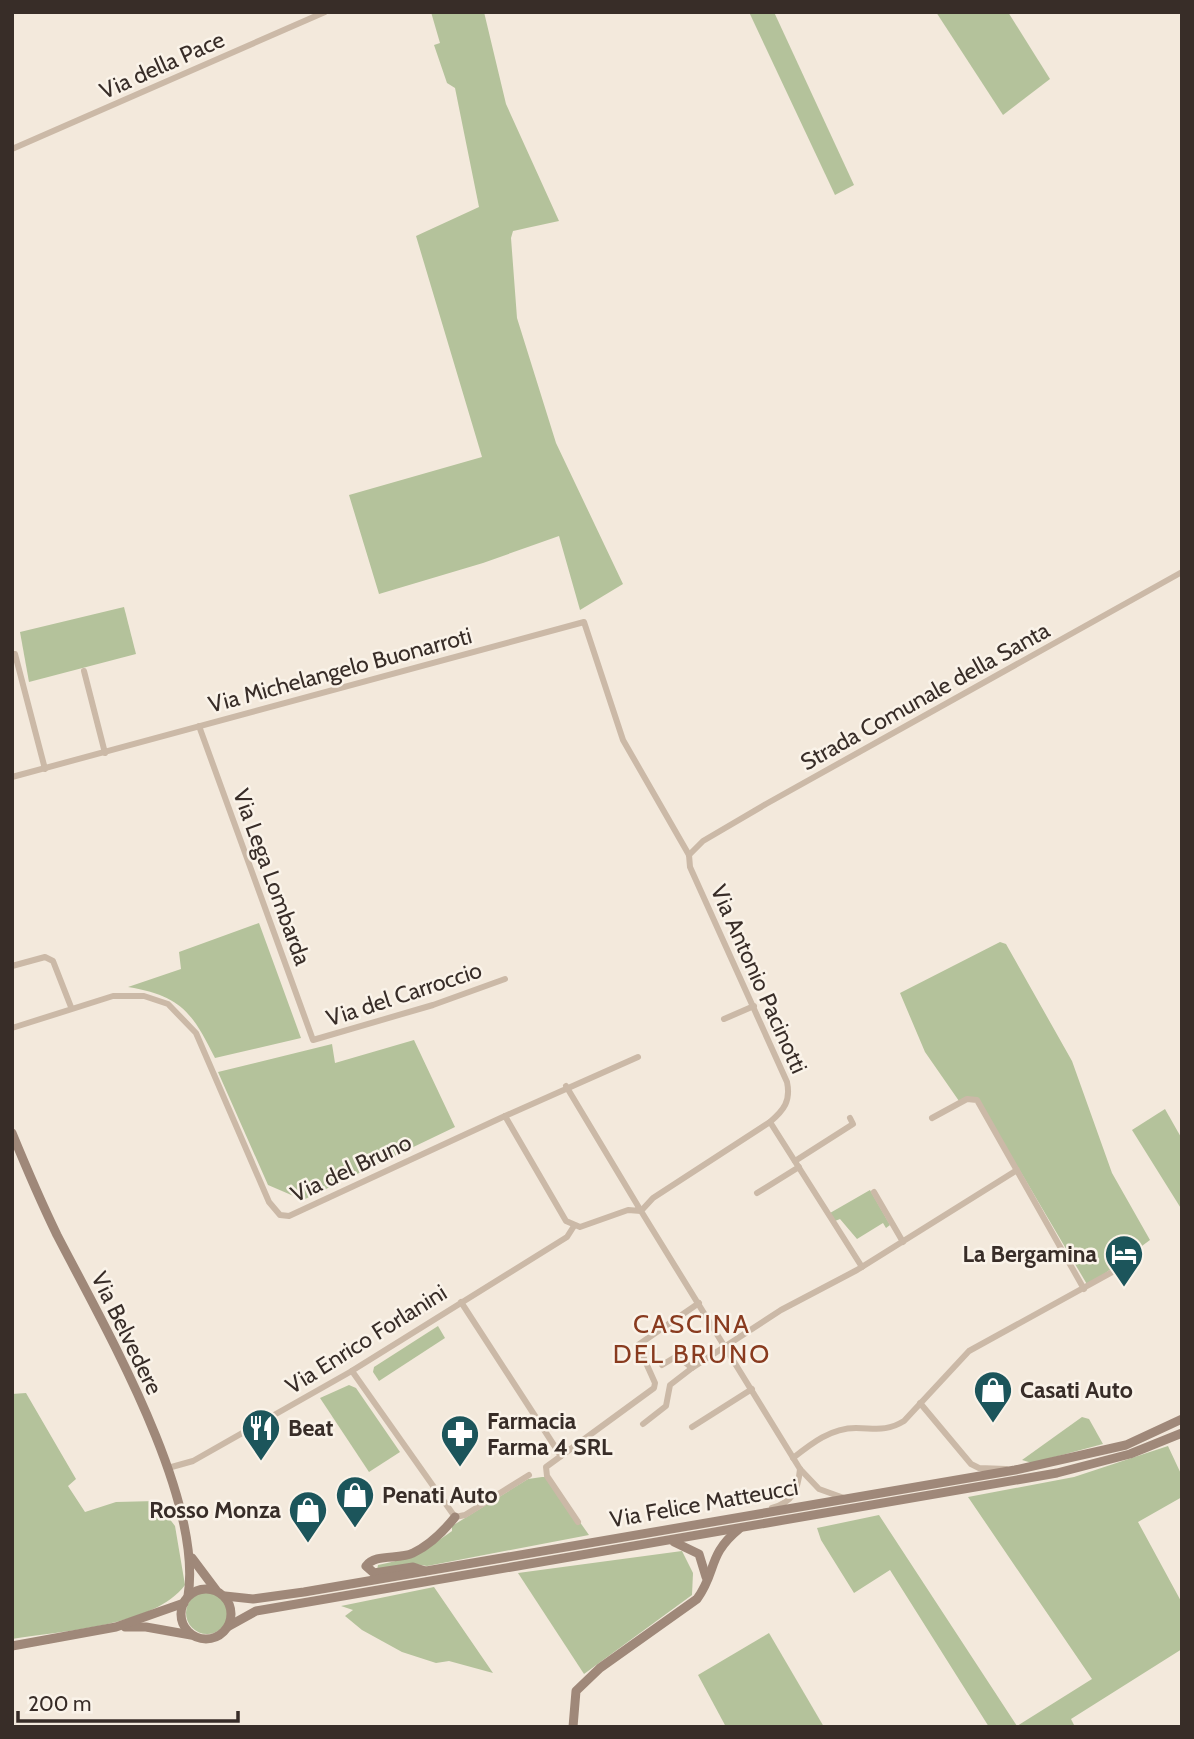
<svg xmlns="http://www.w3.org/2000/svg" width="1194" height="1739" viewBox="0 0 1194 1739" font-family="Cabin,sans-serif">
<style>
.green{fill:#b4c29b}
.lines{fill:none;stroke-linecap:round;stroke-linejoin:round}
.street{stroke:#cbb9a7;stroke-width:6}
.secondary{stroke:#9f8879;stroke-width:9}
.labels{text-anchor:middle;stroke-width:5;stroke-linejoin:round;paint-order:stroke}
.street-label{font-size:23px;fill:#382d28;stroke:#faf3e9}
.poi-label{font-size:23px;font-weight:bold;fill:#382d28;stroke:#faf3e9;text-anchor:start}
.quarter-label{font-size:26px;letter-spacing:2px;fill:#893b1f;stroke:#faf3e9}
</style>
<rect width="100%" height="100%" fill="#f3e9dc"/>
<!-- green -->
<g class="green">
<path d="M 431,12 L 484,12 L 506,104 L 559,221 L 513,231 L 511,238 L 517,318 L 556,443 L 623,584 L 580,610 L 559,536 L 483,563 L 379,594 L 349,495 L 482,457 L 416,236 L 479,207 L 455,88 L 447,83 L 434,45 L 440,43 Z"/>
<path d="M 749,12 L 774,12 L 854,185 L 835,195 Z"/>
<path d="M 936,12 L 1008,12 L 1050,79 L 1003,115 Z"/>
<path d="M 124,607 L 136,654 L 29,682 L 20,632 Z"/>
<path d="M 259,923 L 301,1038 L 215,1058 C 192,1012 181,996 128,987 L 181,969 L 179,952 Z"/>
<path d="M 1000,942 L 1006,944 L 1072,1061 L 1112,1173 L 1150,1240 L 1088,1286 L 977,1098 L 959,1101 L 925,1052 L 900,993 Z"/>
<path d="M 414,1040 L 455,1127 L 303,1200 L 268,1185 L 218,1072 L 332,1044 L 335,1063 Z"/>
<path d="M 1165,1109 L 1182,1139 L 1182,1210 L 1132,1130 Z"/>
<path d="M 870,1190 L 890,1225 L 886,1228 L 883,1223 L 857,1239 L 840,1219 L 835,1221 L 830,1213 Z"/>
<path d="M 438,1326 L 445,1338 L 379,1381 L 373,1372 L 374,1367 Z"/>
<path d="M 349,1385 L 356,1388 L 400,1452 L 369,1472 L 320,1398 Z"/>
<path d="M 26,1393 L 76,1479 L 68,1486 L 85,1512 L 116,1502 L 156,1501 L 175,1526 L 185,1585 C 155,1626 61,1631 12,1639 L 12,1394 Z"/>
<path d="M 1082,1417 L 1089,1419 L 1103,1444 L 1032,1463 L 1022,1460 Z"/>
<path d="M 1168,1446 L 1182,1476 L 1182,1497 L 1138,1522 L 1182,1603 L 1182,1649 L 1071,1719 L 1075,1727 L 989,1727 L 890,1570 L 854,1593 L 821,1540 L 817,1528 L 879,1515 L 1017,1726 L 1092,1679 L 968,1497 L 1074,1477 Z"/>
<path d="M 542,1477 L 548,1477 L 589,1535 L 427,1566 L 415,1564 L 377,1570 L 378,1565 C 411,1559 425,1550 452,1531 L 452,1526 L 528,1479 Z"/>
<path d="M 682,1551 L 693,1573 L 692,1595 L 584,1674 L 518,1573 Z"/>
<path d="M 434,1587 L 493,1673 L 449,1661 L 436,1663 L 402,1652 L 362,1630 L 345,1616 L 353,1610 L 341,1606 Z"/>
<circle cx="207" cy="1613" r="21"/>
<path d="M 769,1633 L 824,1727 L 726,1727 L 698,1675 Z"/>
</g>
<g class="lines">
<!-- street -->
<g class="street">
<path d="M 12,149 L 325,12"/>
<path d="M 15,654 L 45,769"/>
<path d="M 84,671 L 105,753"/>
<path d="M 199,726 L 313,1040 L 433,1005 L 505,979"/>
<path d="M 12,777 L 584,622 L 623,740 L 689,855"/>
<path d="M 689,855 L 690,867 L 787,1082 C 791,1101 784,1110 770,1122 L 653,1198 L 641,1211 L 800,1469 L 819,1489 L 844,1498"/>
<path d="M 689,855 L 703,841 L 766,804 L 1182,572"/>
<path d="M 12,966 L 45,957 L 53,961 L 71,1007"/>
<path d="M 724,1019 L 754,1006"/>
<path d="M 12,1028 L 113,996 L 144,996 L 168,1004 L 196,1033 L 269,1202 L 280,1215 L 289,1216 L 505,1116 L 566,1221 L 580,1227 L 628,1210 L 641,1211 L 566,1086"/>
<path d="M 505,1116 L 638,1057"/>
<path d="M 932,1118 L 967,1099 L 977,1100 L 1084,1289"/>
<path d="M 770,1122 L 862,1267"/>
<path d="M 795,1161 L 853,1124 L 850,1118"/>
<path d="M 874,1192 L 903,1242"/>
<path d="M 757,1193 L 799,1167"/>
<path d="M 461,1302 L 561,1456"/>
<path d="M 662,1365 L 677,1356 L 692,1368 L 781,1310 L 857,1270 L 1017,1170"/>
<path d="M 352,1371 L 455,1517 L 465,1515 L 529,1475"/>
<path d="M 920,1403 L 971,1464 L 979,1468 L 1006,1469"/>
<path d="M 643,1424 L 666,1406 L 670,1385 L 692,1368"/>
<path d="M 692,1427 L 752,1389"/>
<path d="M 793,1458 C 812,1443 831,1428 856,1428 C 875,1428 886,1432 904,1421 L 969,1351 L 1125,1265"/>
<path d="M 168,1468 L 193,1461 L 350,1372 L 567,1237 L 574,1226"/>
<path d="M 772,1508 C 793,1502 798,1490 800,1469"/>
<path d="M 578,1522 L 547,1476 L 546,1467 L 654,1388 L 655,1383 L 638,1345 L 699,1303"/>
</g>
<!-- secondary -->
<g class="secondary">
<path d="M 12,1133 C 26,1167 41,1202 57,1235 C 103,1324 204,1498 188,1596"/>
<path d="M 674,1542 L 699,1554 L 706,1577"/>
<path d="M 192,1558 L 216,1590"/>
<path d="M 425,1571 L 413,1567 L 374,1573 L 366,1566 C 375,1553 399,1560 413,1553 C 430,1545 443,1532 455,1517"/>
<circle cx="206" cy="1614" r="25"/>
<path d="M 225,1596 L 253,1599 L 304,1592 L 1015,1470 L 1126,1445 L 1182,1419"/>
<path d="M 229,1626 L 256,1611 L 1057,1473 L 1130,1454 L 1182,1433"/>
<path d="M 125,1627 L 146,1627 L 191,1635"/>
<path d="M 12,1646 L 116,1627 L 184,1603"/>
<path d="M 573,1727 L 576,1691 L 600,1668 L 697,1599 C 717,1572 707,1555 739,1529"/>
</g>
</g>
<!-- icons -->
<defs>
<g id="hotel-pin" transform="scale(2.0125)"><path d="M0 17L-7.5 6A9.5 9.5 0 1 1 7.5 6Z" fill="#1c555b" stroke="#faf3e9"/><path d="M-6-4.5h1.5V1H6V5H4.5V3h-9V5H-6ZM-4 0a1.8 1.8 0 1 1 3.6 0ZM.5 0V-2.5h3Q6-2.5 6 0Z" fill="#fff"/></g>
<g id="shop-pin" transform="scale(2.0125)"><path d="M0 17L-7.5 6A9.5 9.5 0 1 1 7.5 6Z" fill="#1c555b" stroke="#faf3e9"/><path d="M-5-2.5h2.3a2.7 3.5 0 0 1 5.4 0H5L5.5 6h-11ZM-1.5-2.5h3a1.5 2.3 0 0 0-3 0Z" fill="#fff"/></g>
<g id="restaurant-pin" transform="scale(2.0125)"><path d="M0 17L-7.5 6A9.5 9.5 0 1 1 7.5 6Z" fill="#1c555b" stroke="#faf3e9"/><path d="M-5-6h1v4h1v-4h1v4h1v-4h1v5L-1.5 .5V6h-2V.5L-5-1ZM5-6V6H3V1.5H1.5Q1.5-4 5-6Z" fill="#fff"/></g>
<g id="pharmacy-pin" transform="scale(2.0125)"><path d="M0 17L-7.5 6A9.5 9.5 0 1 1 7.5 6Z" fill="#1c555b" stroke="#faf3e9"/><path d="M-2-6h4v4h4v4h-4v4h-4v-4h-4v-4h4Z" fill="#fff"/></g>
</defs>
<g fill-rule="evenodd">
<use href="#hotel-pin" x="1124" y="1254"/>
<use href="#shop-pin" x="993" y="1390"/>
<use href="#restaurant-pin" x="261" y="1428"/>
<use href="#pharmacy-pin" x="460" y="1434"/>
<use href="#shop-pin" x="355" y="1495"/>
<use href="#shop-pin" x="308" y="1510"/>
</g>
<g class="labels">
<!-- street labels -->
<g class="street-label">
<text transform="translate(162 65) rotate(-24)" y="8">Via della Pace</text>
<text transform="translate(340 670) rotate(-15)" y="8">Via Michelangelo Buonarroti</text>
<text transform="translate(925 696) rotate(-29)" y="8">Strada Comunale della Santa</text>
<text transform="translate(272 877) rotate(70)" y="8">Via Lega Lombarda</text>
<text transform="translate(759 979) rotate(66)" y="8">Via Antonio Pacinotti</text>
<text transform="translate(404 994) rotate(-18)" y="8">Via del Carroccio</text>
<text transform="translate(351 1168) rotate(-25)" y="8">Via del Bruno</text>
<text transform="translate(127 1333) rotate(64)" y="8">Via Belvedere</text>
<text transform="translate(366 1339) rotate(-32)" y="8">Via Enrico Forlanini</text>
<text transform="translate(704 1503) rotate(-10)" y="8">Via Felice Matteucci</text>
</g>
<!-- poi labels -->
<g class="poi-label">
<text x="1097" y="1262" text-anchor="end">La Bergamina</text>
<text x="1020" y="1398">Casati Auto</text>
<text x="487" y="1429">Farmacia<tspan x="487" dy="26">Farma 4 SRL</tspan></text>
<text x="288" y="1436">Beat</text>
<text x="382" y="1503">Penati Auto</text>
<text x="281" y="1518" text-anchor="end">Rosso Monza</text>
</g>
<!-- quarter labels -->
<g class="quarter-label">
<text x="692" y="1333">CASCINA<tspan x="692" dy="30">DEL BRUNO</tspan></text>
</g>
</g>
<!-- border -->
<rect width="1194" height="1739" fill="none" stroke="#382d28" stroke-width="28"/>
<!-- scale -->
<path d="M18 1711v10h220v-10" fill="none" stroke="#382d28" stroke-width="3.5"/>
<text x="28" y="1711" font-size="21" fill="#382d28" stroke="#faf3e9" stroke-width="5" paint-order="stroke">200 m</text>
</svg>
